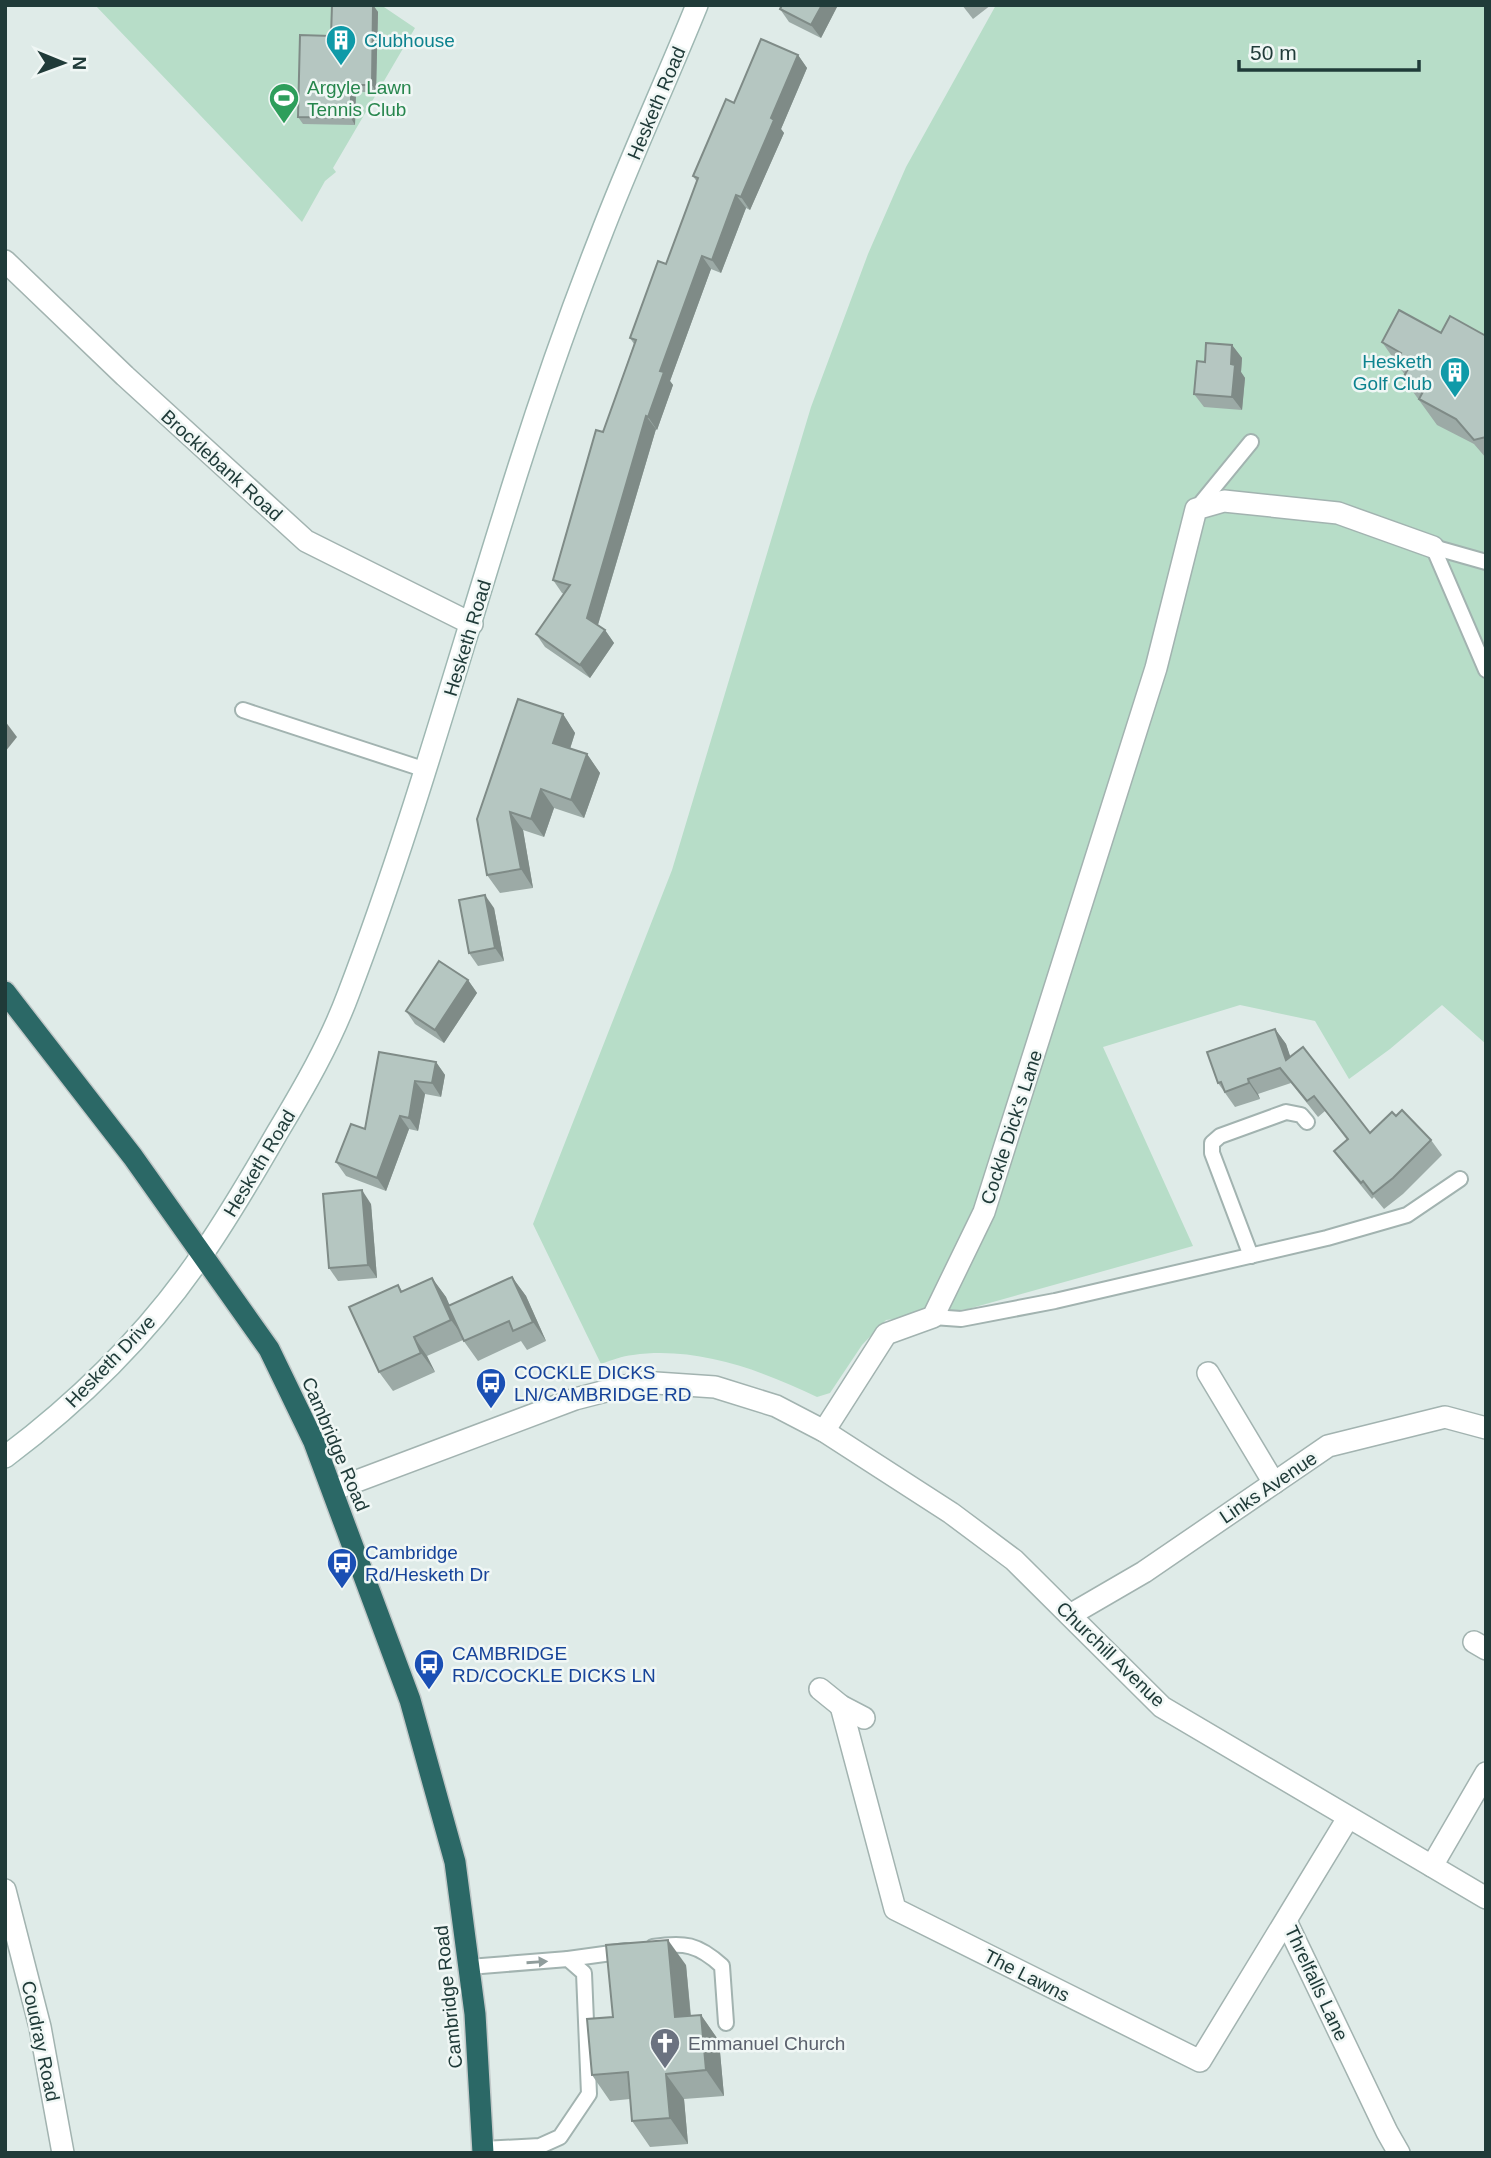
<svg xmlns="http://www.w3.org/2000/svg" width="1491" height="2158" viewBox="0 0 1491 2158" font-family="Arial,sans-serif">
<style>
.green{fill:#b7ddc8}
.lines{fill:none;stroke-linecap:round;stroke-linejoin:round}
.lane-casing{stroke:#a2b3b0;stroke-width:18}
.street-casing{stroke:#a2b3b0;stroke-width:24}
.secondary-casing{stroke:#9eb7b2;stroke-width:24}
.highway-casing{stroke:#c1c8c8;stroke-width:24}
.lane{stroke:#fff;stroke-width:14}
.street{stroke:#fff;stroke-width:21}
.secondary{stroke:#fff;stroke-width:21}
.highway{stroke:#2b6866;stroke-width:21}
.wall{fill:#9caaa6}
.shaded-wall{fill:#7f8b87}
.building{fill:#b5c6c1;stroke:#7f8b87;stroke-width:2}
.oneway{fill:#909d9c}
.labels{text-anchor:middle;stroke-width:5;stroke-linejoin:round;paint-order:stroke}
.culture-label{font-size:19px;fill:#0d838f;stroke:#f0f7f5;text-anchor:start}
.leisure-label{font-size:19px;fill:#27864d;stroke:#f0f7f5;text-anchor:start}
.street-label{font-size:19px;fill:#203b39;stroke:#f0f7f5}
.transit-label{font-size:19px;fill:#164399;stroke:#f0f7f5;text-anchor:start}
.worship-label{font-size:19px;fill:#5b616d;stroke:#f0f7f5;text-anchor:start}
</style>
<rect width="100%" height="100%" fill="#dfebe8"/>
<!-- green -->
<g class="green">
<path d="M 95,5 L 381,5 L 415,28 L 333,168 L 336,172 L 325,181 L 302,222 Z"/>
<path d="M 996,5 L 1486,5 L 1486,1044 L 1442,1005 L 1390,1049 L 1349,1079 L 1315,1021 L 1240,1005 L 1103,1047 L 1193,1246 L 968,1309 L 886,1320 L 862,1345 L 830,1393 L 817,1397 C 761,1370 696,1346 633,1355 C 622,1356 612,1360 601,1364 L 533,1224 L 672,870 L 811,407 L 868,254 L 906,167 Z"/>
</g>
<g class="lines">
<!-- lane casing -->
<g class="lane-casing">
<g id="lane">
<path d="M 1197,508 L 1251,442"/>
<path d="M 1433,547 L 1486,670"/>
<path d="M 1433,547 L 1486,562"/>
<path d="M 243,710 L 426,770"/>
<path d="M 1251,1256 L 1212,1153 L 1212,1143 L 1220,1136 L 1286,1112 L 1301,1115 L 1307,1122"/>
<path d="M 933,1317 L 961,1319 L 1055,1301 L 1327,1238 L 1407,1215 L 1460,1179"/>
<path d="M 653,1947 C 684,1942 698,1944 722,1966 L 726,2023"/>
<path d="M 568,1959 L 626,1951"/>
<path d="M 469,1967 L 568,1959 L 584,1973 L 589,2094 L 560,2137 L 540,2146 L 483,2149"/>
</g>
</g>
<!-- street casing -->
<g class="street-casing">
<g id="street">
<path d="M 5,261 L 125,376 L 306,541 L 472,624"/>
<path d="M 1208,1373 L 1274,1483"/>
<path d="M 824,1431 L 886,1334 L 933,1317 L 984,1212 L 1156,668 L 1196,509 L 1224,501 L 1338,513 L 1433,547"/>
<path d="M 333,1490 L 575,1399 L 641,1382 L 715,1387 L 776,1406 L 824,1431 L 951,1513 L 1014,1560 L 1162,1707 L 1486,1898"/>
<path d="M 1070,1615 L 1144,1572 L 1328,1446 L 1445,1417 L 1486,1428"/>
<path d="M 1474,1642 L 1486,1649"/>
<path d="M 820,1689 L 841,1706 L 864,1718"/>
<path d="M 841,1706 L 895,1909 L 1200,2061 L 1348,1818"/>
<path d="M 1432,1866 L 1486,1773"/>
<path d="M 5,1890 L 40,2027 L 63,2153"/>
<path d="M 1286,1921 L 1387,2132 L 1399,2153"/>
</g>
</g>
<!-- secondary casing -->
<g class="secondary-casing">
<path id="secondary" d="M 5,1457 C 81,1400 151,1330 204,1252 C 230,1214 254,1173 277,1133 C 304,1088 330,1043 348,995 C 409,836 454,673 505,511 C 533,420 564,329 599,240 C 629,161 665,84 697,5"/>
</g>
<!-- highway casing -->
<g class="highway-casing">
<path id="highway" d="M 5,992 L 133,1157 L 269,1349 L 314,1442 L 410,1700 L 455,1862 L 475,2014 L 483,2153"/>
</g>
<!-- lane -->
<use href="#lane" class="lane"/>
<!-- street -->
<use href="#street" class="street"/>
<!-- secondary -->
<use href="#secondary" class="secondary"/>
<!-- highway -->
<use href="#highway" class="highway"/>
</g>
<!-- wall -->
<g class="wall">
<path d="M 373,5 L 378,12 L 376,92 L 356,92 L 355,125 L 303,124 L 298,117 L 331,36 Z"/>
<path d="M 838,5 L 821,38 L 789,22 L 780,9 Z"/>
<path d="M 962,5 L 991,5 L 973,19 Z"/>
<path d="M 798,55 L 807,68 L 781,129 L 784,133 L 750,210 L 746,208 L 721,273 L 711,269 L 670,381 L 673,385 L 657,430 L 656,429 L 598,625 L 605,630 L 614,643 L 590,678 L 545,647 L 536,634 L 564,594 L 562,593 L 553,580 L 603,432 L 634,344 L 630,338 L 666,264 L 697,182 L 693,176 L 734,103 Z"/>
<path d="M 1441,333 L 1486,336 L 1486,458 L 1474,444 L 1437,425 L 1403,378 L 1405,375 L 1382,342 Z"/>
<path d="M 1232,345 L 1242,358 L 1241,372 L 1245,378 L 1242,410 L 1204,407 L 1194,394 L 1205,362 Z"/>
<path d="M 563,714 L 575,733 L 570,749 L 587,754 L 600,773 L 584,818 L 554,808 L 544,837 L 523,830 L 533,888 L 500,893 L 487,875 L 477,819 Z"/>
<path d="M 494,908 L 504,961 L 478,966 L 469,953 Z"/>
<path d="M 468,980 L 477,993 L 444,1043 L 415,1024 L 406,1011 Z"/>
<path d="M 1275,1029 L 1286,1044 L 1290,1057 L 1370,1133 L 1396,1116 L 1431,1140 L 1442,1155 L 1403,1194 L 1384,1209 L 1374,1197 L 1372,1199 L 1345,1166 L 1334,1151 L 1347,1140 L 1325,1111 L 1318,1117 L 1291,1083 L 1258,1094 L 1260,1099 L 1235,1107 L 1218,1083 Z"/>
<path d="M 436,1062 L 445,1075 L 441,1097 L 425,1094 L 418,1131 L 409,1129 L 386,1191 L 346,1176 L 336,1162 L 365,1129 Z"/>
<path d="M 371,1204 L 377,1278 L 338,1281 L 329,1268 Z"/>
<path d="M 512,1277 L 526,1296 L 546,1341 L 527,1350 L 521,1341 L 478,1361 L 463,1340 L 427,1356 L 435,1372 L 393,1391 L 379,1372 L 398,1285 L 402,1291 L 432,1278 L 446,1297 L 449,1306 Z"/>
<path d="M 686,1965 L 691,2016 L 701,2015 L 719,2041 L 724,2096 L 684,2099 L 688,2144 L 650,2147 L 632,2121 L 630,2099 L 610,2101 L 592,2075 L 613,2017 Z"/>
</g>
<!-- shaded-wall -->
<g class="shaded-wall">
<path d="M 373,5 L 378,12 L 376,92 L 372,85 Z"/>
<path d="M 822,5 L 838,5 L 821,38 L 811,25 Z"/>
<path d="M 798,55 L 807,68 L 781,129 L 784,133 L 750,210 L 741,197 L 771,118 Z"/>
<path d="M 351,85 L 356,92 L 355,125 L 351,118 Z"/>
<path d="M 736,195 L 746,208 L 721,273 L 712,260 Z"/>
<path d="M 702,256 L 711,269 L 670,381 L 673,385 L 657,430 L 648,417 L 660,371 Z"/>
<path d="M 1232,345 L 1242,358 L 1241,372 L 1245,378 L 1242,410 L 1232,397 L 1231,364 Z"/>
<path d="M 646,416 L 656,429 L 596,631 L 587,618 Z"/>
<path d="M 605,630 L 614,643 L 590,678 L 580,665 Z"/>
<path d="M 563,714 L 575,733 L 566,761 L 553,743 Z"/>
<path d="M 5,721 L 17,737 L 5,752 Z"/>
<path d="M 587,754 L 600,773 L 584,818 L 571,800 Z"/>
<path d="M 541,789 L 554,808 L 544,837 L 531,819 Z"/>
<path d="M 510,812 L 523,830 L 533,888 L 521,869 Z"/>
<path d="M 485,895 L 494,908 L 504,961 L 495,948 Z"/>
<path d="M 468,980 L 477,993 L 444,1043 L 435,1030 Z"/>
<path d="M 1275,1029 L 1286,1044 L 1297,1076 L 1286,1060 Z"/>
<path d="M 436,1062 L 445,1075 L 441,1097 L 432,1083 Z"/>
<path d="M 1248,1079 L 1258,1094 L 1260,1099 L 1249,1083 Z"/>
<path d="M 415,1081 L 425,1094 L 418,1131 L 409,1118 Z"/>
<path d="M 400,1116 L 409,1129 L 386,1191 L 377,1178 Z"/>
<path d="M 362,1190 L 371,1204 L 377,1278 L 368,1265 Z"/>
<path d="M 512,1277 L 526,1296 L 546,1341 L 533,1322 Z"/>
<path d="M 432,1278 L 446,1297 L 465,1339 L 451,1320 Z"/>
<path d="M 414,1337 L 427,1356 L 435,1372 L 421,1353 Z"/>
<path d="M 668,1940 L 686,1965 L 693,2043 L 675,2017 Z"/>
<path d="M 701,2015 L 719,2041 L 724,2096 L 706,2070 Z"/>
<path d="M 666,2074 L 684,2099 L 688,2144 L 670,2118 Z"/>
</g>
<!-- building -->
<g class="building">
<path d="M 332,5 L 373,5 L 372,85 L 351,85 L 351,118 L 298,117 L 300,35 L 331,36 Z"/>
<path d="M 782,5 L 822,5 L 811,25 L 780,9 Z"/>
<path d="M 761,39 L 798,55 L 771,118 L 774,120 L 741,197 L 736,195 L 712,260 L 702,256 L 660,371 L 664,372 L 648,417 L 646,416 L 587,618 L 605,630 L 580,665 L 536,634 L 570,585 L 553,580 L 596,430 L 603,432 L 636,340 L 630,338 L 658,261 L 666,264 L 698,178 L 693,176 L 726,99 L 734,103 Z"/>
<path d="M 1399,310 L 1441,333 L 1450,316 L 1486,336 L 1486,437 L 1474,440 L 1456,419 L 1419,399 L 1424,390 L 1403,378 L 1408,369 L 1396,362 L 1401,353 L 1382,342 Z"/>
<path d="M 1206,343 L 1232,345 L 1231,364 L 1235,365 L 1232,397 L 1194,394 L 1197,361 L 1205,362 Z"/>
<path d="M 518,699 L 563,714 L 553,743 L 587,754 L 571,800 L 541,789 L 531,819 L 510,812 L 521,869 L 487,875 L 477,819 Z"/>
<path d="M 485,895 L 495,948 L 469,953 L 459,900 Z"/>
<path d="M 439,961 L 468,980 L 435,1030 L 406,1011 Z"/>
<path d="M 1275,1029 L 1286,1060 L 1303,1047 L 1370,1133 L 1392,1112 L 1396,1116 L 1402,1110 L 1431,1140 L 1393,1178 L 1373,1194 L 1363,1181 L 1361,1183 L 1334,1151 L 1348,1139 L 1314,1096 L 1307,1101 L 1280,1068 L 1248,1079 L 1249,1083 L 1225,1092 L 1221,1082 L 1218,1083 L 1207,1052 Z"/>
<path d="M 379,1052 L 436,1062 L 432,1083 L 415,1081 L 409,1118 L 400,1116 L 377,1178 L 336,1162 L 351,1124 L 365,1129 Z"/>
<path d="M 362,1190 L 368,1265 L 329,1268 L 323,1194 Z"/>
<path d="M 512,1277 L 533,1322 L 513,1331 L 509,1321 L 464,1341 L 448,1306 Z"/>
<path d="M 432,1278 L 451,1320 L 414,1337 L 421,1353 L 379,1372 L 349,1307 L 398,1285 L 401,1292 Z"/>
<path d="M 668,1940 L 675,2017 L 701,2015 L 706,2070 L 666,2074 L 670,2118 L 632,2121 L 628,2072 L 592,2075 L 587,2019 L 613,2017 L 606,1945 Z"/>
</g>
<!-- one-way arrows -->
<defs><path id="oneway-solid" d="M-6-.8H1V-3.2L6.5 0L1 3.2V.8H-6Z" transform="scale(1.75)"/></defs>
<use class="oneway" href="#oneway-solid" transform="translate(537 1962) rotate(-4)"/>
<!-- icons -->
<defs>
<g id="building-pin" transform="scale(1.575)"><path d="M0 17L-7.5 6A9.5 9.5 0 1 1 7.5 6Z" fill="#0f9aa8" stroke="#f0f7f5"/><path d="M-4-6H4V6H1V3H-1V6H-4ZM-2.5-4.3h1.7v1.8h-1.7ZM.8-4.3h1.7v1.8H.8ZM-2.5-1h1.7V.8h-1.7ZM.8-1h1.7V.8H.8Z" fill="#fff"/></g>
<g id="stadium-pin" transform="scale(1.575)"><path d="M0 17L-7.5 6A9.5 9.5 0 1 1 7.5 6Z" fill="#2e9e5b" stroke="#f0f7f5"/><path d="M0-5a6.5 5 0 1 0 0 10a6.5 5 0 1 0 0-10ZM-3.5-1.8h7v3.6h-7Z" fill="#fff"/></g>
<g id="bus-pin" transform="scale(1.575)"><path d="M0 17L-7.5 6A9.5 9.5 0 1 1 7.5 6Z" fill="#1a4fb4" stroke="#f0f7f5"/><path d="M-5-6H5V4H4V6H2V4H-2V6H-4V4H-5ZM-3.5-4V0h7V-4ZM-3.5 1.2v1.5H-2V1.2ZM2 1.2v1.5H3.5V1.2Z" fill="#fff"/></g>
<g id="church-pin" transform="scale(1.575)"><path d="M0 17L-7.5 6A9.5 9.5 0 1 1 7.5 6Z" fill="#6b7280" stroke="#f0f7f5"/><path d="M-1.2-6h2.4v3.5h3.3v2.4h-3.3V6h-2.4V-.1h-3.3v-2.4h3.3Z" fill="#fff"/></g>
</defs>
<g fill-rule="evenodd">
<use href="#building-pin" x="341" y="40"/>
<use href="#stadium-pin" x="284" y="98"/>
<use href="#building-pin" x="1455" y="372"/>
<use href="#bus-pin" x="491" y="1383"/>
<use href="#bus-pin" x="342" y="1563"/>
<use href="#bus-pin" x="429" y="1664"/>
<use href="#church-pin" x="665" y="2043"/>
</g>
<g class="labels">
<!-- culture labels -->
<g class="culture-label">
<text x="364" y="47">Clubhouse</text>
<text x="1432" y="368" text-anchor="end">Hesketh<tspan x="1432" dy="22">Golf Club</tspan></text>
</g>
<!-- leisure labels -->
<g class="leisure-label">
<text x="307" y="94">Argyle Lawn<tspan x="307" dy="22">Tennis Club</tspan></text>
</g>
<!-- street labels -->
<g class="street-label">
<text transform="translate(656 103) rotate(-67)" y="7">Hesketh Road</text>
<text transform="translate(222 465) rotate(42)" y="7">Brocklebank Road</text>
<text transform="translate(467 638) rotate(-73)" y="7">Hesketh Road</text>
<text transform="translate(1011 1127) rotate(-72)" y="7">Cockle Dick's Lane</text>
<text transform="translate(259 1163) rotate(-59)" y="7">Hesketh Road</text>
<text transform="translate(110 1361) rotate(-46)" y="7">Hesketh Drive</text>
<text transform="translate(336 1444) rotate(67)" y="7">Cambridge Road</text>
<text transform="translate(1268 1487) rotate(-34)" y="7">Links Avenue</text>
<text transform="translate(1111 1654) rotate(44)" y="7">Churchill Avenue</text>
<text transform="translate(1027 1975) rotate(27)" y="7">The Lawns</text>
<text transform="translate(1317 1983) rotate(65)" y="7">Threlfalls Lane</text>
<text transform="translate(448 1997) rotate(-96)" y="7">Cambridge Road</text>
<text transform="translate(41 2041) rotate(78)" y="7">Coudray Road</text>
</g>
<!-- transit labels -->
<g class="transit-label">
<text x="514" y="1379">COCKLE DICKS<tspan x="514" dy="22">LN/CAMBRIDGE RD</tspan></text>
<text x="365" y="1559">Cambridge<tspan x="365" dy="22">Rd/Hesketh Dr</tspan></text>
<text x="452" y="1660">CAMBRIDGE<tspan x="452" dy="22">RD/COCKLE DICKS LN</tspan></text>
</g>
<!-- worship labels -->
<g class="worship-label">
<text x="688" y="2050">Emmanuel Church</text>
</g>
</g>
<!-- border -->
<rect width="1491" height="2158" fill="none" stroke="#203b39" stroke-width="14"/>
<!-- north arrow -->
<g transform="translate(63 63) rotate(91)" stroke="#f0f7f5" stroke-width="5" paint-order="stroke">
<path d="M0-5L12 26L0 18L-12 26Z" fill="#203b39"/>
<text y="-10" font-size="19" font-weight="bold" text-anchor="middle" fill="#203b39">N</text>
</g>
<!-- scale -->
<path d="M1239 60v10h180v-10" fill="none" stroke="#203b39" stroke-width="3.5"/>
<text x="1250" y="60" font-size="21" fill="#203b39" stroke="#f0f7f5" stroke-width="5" paint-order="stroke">50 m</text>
</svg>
